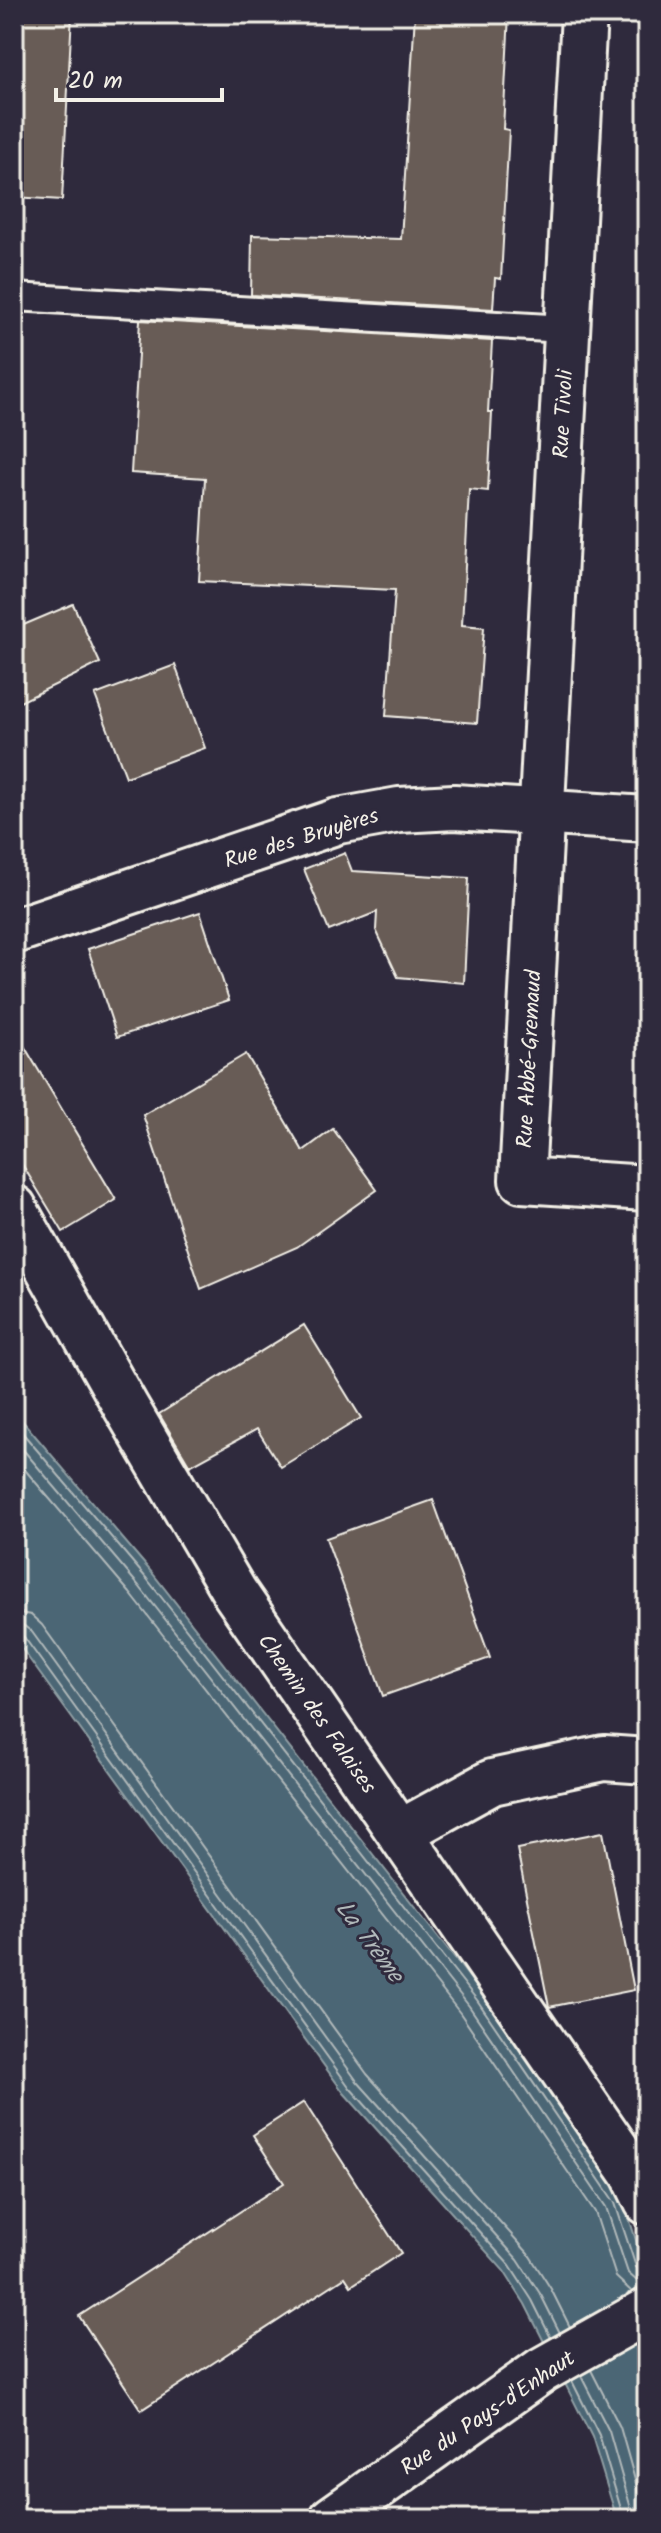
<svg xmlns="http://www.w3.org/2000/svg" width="661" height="2533" viewBox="0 0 661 2533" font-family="Kalam,sans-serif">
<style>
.water{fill:#4c6675;stroke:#8f9ea3;stroke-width:2}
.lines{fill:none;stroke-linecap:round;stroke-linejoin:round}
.shore{stroke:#b1b9ba;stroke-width:2}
.building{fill:#685b57;stroke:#f4f1e8;stroke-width:2}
.service-casing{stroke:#f4f1e8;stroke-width:32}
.minor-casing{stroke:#f4f1e8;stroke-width:50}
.service{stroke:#2f2a3d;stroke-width:26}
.minor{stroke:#2f2a3d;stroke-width:44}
.labels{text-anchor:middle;stroke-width:6;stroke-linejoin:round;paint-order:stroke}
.street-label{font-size:22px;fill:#f4f1e8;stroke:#2f2a3d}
.water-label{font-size:24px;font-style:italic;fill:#b1b9ba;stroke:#2f2a3d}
</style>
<rect width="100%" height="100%" fill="#2f2a3d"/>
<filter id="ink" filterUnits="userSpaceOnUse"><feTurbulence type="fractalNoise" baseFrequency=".0125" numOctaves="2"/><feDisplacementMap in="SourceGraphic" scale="16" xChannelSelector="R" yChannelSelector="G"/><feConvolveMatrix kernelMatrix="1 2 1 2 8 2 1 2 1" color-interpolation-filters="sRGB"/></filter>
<g filter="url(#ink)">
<!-- water -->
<path class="water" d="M 14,1411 L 153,1574 L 484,1996 L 623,2199 L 647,2275 L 647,2519 L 617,2519 L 592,2437 L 525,2304 L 504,2271 L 344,2093 L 14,1638 Z"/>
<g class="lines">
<!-- shore -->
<g class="shore">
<path d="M 14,1423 L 147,1579 L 477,2000 L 615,2203 L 636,2267 L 641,2272 L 647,2272"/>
<path d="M 14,1439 L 139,1586 L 469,2006 L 606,2207 L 628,2273 L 637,2281 L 647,2282"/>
<path d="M 14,1457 L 130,1593 L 460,2013 L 595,2212 L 616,2277 L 632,2292"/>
<path d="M 14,1612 L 31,1615 L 42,1625 L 367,2074 L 528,2253 L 551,2289 L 570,2327"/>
<path d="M 14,1624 L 23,1625 L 32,1632 L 357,2081 L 518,2260 L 541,2295 L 560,2333"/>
<path d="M 14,1634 L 24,1637 L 350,2088 L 510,2266 L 532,2300 L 551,2338"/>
<path d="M 591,2370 L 620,2427 L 646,2519"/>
<path d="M 581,2376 L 609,2431 L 634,2519"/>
<path d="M 572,2381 L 599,2435 L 624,2519"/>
</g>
</g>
<!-- building -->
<g class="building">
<path d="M 14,14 L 72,14 L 62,200 L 14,197 Z"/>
<path d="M 415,14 L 509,14 L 503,129 L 509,130 L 501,279 L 495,278 L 493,309 L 251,295 L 252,235 L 401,239 Z"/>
<path d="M 140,320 L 492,341 L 488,412 L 492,412 L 488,491 L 469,489 L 462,625 L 484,627 L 477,723 L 386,716 L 395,590 L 199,581 L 205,478 L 131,473 Z"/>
<path d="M 73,604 L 100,663 L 14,705 L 14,629 Z"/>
<path d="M 175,665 L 205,748 L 126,777 L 95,695 Z"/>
<path d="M 345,853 L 352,871 L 469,878 L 464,983 L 398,977 L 376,930 L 377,912 L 329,931 L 304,869 Z"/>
<path d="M 200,912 L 229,1000 L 117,1037 L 88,949 Z"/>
<path d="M 14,1029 L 116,1200 L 63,1232 L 14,1151 Z"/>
<path d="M 246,1054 L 303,1151 L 333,1129 L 377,1190 L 297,1247 L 201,1289 L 143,1115 Z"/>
<path d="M 304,1325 L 361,1418 L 281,1467 L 257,1429 L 190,1466 L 159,1414 Z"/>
<path d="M 433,1500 L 490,1658 L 383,1696 L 326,1538 Z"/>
<path d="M 603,1832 L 634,1990 L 549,2007 L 517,1849 Z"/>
<path d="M 304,2102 L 401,2253 L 351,2286 L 345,2277 L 141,2410 L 79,2316 L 284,2183 L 253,2135 Z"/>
</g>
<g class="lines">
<!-- service casing -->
<g class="service-casing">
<path id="service" d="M 14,297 L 566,329"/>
</g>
<!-- minor casing -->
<g class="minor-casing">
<g id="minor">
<path d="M 584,14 L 522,1180 L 647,1188"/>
<path d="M 14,931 L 338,821 L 399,810 L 454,807 L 647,819"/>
<path d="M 14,1208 L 126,1407 L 235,1593 L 633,2173 L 647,2202"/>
<path d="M 401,1832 L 492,1782 L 604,1758 L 647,1761"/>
<path d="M 332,2519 L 542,2370 L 647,2311"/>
</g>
</g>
<!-- service -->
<use href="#service" class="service"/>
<!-- minor -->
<use href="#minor" class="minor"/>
</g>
</g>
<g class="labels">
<!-- street labels -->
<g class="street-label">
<text transform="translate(562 414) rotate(-87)" y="8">Rue Tivoli</text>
<text transform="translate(301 837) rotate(-17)" y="8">Rue des Bruyères</text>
<text transform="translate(528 1059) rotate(-87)" y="8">Rue Abbé-Gremaud</text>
<text transform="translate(318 1713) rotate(55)" y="8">Chemin des Falaises</text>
<text transform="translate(487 2412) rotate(-34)" y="8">Rue du Pays-d'Enhaut</text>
</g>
<!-- water labels -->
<g class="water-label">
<text transform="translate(370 1941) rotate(53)" y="8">La Trême</text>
</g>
</g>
<!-- margin -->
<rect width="661" height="2533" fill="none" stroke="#2f2a3d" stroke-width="48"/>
<rect x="24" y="24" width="613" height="2485" fill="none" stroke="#f4f1e8" stroke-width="3" filter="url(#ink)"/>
<!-- scale -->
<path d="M56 88v12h166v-12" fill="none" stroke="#f4f1e8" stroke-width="4"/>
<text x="68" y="88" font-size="24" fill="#f4f1e8" stroke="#2f2a3d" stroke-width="6" paint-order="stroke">20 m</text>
</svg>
